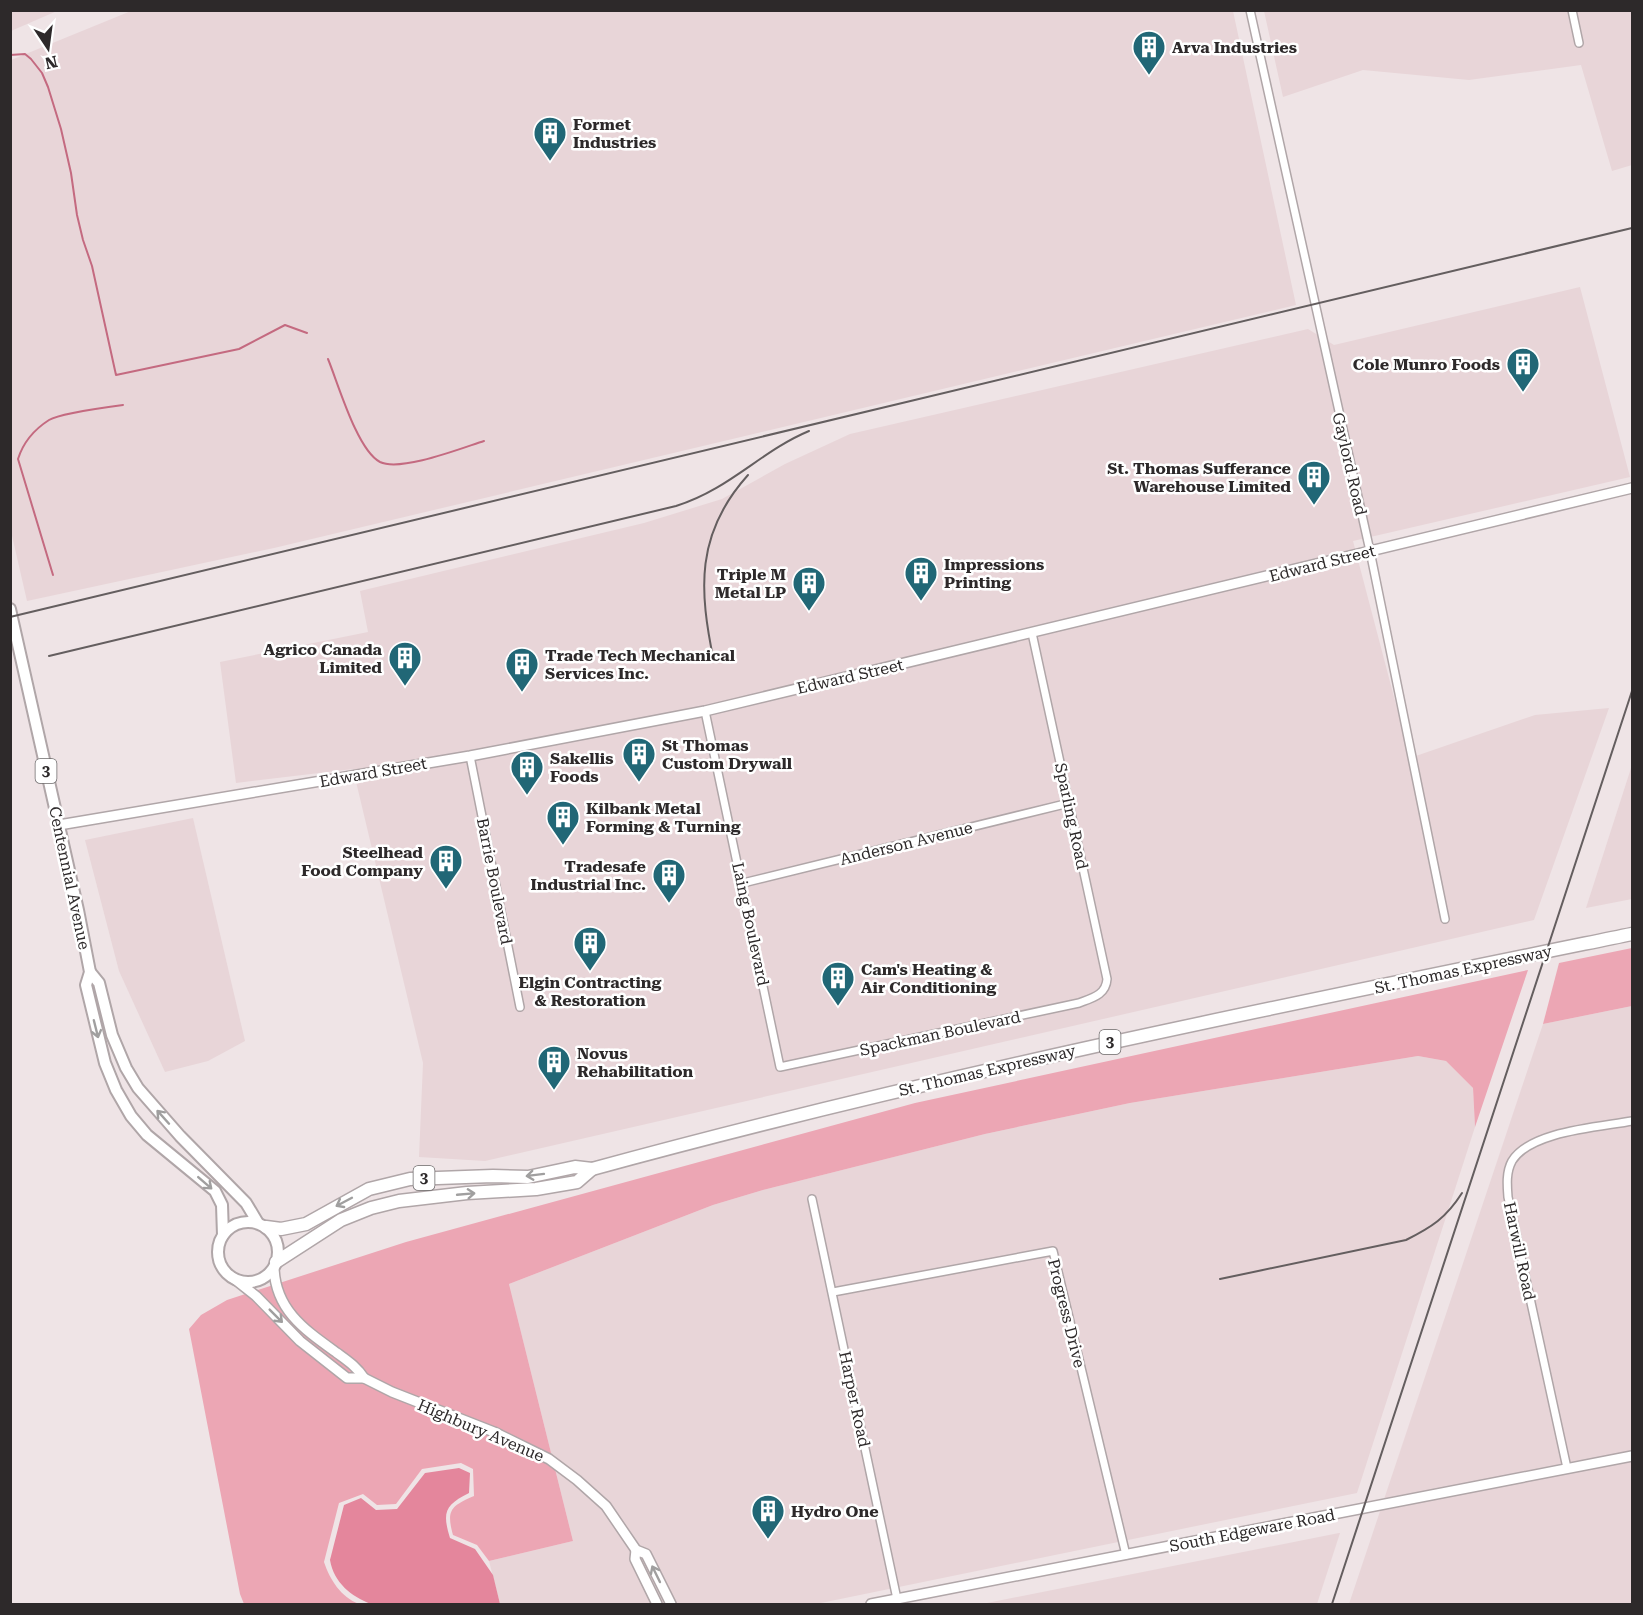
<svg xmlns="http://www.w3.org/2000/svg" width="1643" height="1615" viewBox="0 0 1643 1615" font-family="'Roboto Serif',serif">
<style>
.built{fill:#e8d5d8}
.green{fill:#eca6b4}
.forest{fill:#e4869c}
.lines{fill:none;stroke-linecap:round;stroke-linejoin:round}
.stream{stroke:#c46a80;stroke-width:2}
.street-casing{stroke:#b0a6a8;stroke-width:10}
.secondary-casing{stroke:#b0a6a8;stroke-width:12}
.primary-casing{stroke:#b0a6a8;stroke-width:14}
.highway-casing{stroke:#b0a6a8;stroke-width:15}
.street{stroke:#fff;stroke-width:7}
.secondary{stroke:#fff;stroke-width:9}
.primary{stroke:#fff;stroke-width:10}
.highway{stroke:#fff;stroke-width:12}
.rail{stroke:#645e5f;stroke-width:2}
.oneway{stroke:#a09f9f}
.labels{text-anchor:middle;stroke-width:5;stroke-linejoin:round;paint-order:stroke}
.shield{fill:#fff;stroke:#6c696a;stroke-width:1.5}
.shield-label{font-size:15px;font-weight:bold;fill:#2d292a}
.poi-label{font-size:16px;font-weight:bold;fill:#2d292a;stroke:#fff;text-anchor:start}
.street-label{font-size:16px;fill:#2d292a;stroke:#fff}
</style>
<rect width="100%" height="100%" fill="#efe4e6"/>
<!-- built -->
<g class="built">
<path d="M 11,10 L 57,10 L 57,11 L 11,31 Z"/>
<path d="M 131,11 L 1233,11 L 1296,305 L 274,548 L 27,601 L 10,527 L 11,60 Z"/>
<path d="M 1264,11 L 1632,11 L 1632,165 L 1612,171 L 1581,65 L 1469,80 L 1363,70 L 1283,97 Z"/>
<path d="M 1580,287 L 1630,477 L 1353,541 L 1410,758 L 1535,715 L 1609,708 L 1534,920 L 485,1161 L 419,1157 L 423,1063 L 353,769 L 236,783 L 220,662 L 368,632 L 360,591 L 644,523 L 722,499 L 785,464 L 850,434 L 1308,329 L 1334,345 Z"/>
<path d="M 1632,765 L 1632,899 L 1586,908 Z"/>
<path d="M 193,818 L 245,1041 L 208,1061 L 165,1072 L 119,971 L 85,840 Z"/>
<path d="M 1632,1006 L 1632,1604 L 1349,1604 L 1543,1024 Z"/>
<path d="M 1418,1056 L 1446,1061 L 1473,1088 L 1475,1127 L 1357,1493 L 816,1604 L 500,1604 L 489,1561 L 573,1541 L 509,1284 L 713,1205 L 763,1190 L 985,1134 L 1130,1103 Z"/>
<path d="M 1340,1533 L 1317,1604 L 982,1604 L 1339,1533 Z"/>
</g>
<!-- green -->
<g class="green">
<path d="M 1632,948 L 1632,1006 L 1543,1024 L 1559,963 Z"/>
<path d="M 1528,970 L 1475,1127 L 1473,1088 L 1446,1061 L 1418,1056 L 1130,1103 L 985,1134 L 763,1190 L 713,1205 L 509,1284 L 573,1541 L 489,1561 L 477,1545 L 453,1535 C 446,1510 451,1506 474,1496 L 473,1469 L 461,1463 L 422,1469 L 396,1504 L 377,1505 L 363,1494 L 339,1503 L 324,1562 C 330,1580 341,1597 359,1604 L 244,1604 L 240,1594 L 189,1329 L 201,1315 L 227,1300 L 406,1242 L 915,1103 Z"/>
</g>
<!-- forest -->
<path class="forest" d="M 459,1468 L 470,1473 L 469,1493 C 445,1505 442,1512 450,1538 L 475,1549 L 493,1575 L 500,1604 L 371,1604 C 351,1596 334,1583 330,1560 L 344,1505 L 361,1498 L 376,1510 L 397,1509 L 425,1473 Z"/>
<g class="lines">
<!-- stream -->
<g class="stream">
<path d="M 10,55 L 25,54 L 31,59 L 42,73 L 48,87 L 61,129 L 71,173 L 77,215 L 83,240 L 92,266 L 116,375 L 239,349 L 285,325 L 307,333"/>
<path d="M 328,359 C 338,383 357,450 380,462 C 401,472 462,448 484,441"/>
<path d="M 53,575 L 18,459 C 23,443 35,429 49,420 C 59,414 108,407 123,405"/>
</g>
<!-- street casing -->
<g class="street-casing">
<g id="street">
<path d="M 1250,10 L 1370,551 L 1445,919"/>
<path d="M 1572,10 L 1579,43"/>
<path d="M 705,711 L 780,1067 L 1079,1003 C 1092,998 1106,995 1107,979 L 1032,633"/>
<path d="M 470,756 L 520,1007"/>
<path d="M 743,883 L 1069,803"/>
<path d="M 812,1199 L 897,1599"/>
<path d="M 833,1292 L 1053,1251 L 1126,1555"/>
<path d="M 1567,1468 L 1508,1197 C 1507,1185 1506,1172 1512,1161 C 1530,1131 1600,1127 1632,1121"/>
</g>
</g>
<!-- secondary casing -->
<g class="secondary-casing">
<g id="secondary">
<path d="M 59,825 L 470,756 L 705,711 L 1632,488"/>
<path d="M 274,1267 C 275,1310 305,1330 337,1353 C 348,1361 357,1367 364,1378"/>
<path d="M 232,1277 L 256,1296 L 300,1341 L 347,1378 L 364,1378 L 392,1392 L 494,1432 L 549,1459 L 577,1480 L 606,1506 L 636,1550 L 646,1554 L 671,1604"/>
<path d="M 636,1550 L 635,1559 L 657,1604"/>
<path d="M 871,1604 L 1632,1456"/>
</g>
</g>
<!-- primary casing -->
<g class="primary-casing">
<g id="primary">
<path d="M 10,609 L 78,910 L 90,972 L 86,985 L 105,1063 L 116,1090 L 131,1116 L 147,1135 L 215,1191 L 222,1205 L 223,1235"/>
<path d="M 90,972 L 99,983 L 112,1035 L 126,1068 L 138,1088 L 180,1136 L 246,1203 L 258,1223"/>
<circle cx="248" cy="1252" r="30"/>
</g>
</g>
<!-- highway casing -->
<g class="highway-casing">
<g id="highway">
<path d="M 266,1227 L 281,1229 L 306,1224 L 369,1189 L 410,1179 L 493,1176 L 528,1177 L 575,1167 L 592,1169 C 935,1075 1284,1005 1632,934"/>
<path d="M 276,1262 L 341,1220 L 371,1208 L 399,1201 L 467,1193 L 536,1189 L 577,1182 L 592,1169"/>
</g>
</g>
<!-- street -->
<use href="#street" class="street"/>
<!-- secondary -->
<use href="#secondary" class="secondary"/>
<!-- primary -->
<use href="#primary" class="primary"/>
<!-- highway -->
<use href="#highway" class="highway"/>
<!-- rail -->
<g class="rail">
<path d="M 10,617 L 1632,228"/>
<path d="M 49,656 L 676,506 C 730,489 761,451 809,431"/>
<path d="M 714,662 C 699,590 695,534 748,475"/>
<path d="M 1220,1279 L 1406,1240 C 1432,1227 1446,1218 1462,1193"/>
<path d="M 1332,1604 L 1632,691"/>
</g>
</g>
<!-- one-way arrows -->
<defs><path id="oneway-shaft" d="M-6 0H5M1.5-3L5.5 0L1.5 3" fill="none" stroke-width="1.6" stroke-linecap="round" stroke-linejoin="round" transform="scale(1.5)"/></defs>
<g class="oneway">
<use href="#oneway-shaft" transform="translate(96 1029) rotate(76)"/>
<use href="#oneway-shaft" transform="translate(163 1117) rotate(-132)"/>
<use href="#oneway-shaft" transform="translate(535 1175) rotate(173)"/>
<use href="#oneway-shaft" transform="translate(205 1183) rotate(41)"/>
<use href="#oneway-shaft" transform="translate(466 1194) rotate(-5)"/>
<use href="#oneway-shaft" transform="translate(344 1202) rotate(152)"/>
<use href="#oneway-shaft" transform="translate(276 1316) rotate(45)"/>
<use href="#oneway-shaft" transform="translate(656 1574) rotate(-116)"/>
</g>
<!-- icons -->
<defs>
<g id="building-pin" transform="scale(1.725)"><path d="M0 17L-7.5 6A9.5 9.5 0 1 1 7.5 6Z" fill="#216776" stroke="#fff"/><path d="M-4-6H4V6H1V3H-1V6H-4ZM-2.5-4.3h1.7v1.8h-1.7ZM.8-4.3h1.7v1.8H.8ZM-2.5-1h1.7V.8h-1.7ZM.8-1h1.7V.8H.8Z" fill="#fff"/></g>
</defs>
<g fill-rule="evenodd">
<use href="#building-pin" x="1149" y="47"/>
<use href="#building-pin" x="550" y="133"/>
<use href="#building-pin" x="1523" y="364"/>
<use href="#building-pin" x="1314" y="477"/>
<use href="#building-pin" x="921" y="573"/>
<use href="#building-pin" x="809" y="583"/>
<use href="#building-pin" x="405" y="658"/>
<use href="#building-pin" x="522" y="664"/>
<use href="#building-pin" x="639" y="754"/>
<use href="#building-pin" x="527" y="767"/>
<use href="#building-pin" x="563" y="817"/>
<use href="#building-pin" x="446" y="861"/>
<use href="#building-pin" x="669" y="875"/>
<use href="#building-pin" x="590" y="943"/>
<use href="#building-pin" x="838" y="978"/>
<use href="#building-pin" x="554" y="1062"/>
<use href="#building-pin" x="768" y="1511"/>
</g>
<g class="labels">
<!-- shield labels -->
<g class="shield">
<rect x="35.5" y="759" width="21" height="24" rx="4.5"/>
<rect x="1099.5" y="1030" width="21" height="24" rx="4.5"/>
<rect x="413.5" y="1166" width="21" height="24" rx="4.5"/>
</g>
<g class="shield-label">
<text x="46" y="776">3</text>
<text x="1110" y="1047">3</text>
<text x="424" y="1183">3</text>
</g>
<!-- poi labels -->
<g class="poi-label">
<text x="1172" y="53">Arva Industries</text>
<text x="573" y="130">Formet<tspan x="573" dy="18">Industries</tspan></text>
<text x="1500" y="370" text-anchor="end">Cole Munro Foods</text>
<text x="1291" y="474" text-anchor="end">St. Thomas Sufferance<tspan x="1291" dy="18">Warehouse Limited</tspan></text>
<text x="944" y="570">Impressions<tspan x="944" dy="18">Printing</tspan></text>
<text x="786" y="580" text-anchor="end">Triple M<tspan x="786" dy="18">Metal LP</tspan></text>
<text x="382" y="655" text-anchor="end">Agrico Canada<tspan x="382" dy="18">Limited</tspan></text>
<text x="545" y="661">Trade Tech Mechanical<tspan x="545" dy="18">Services Inc.</tspan></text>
<text x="662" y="751">St Thomas<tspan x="662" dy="18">Custom Drywall</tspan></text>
<text x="550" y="764">Sakellis<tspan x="550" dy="18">Foods</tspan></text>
<text x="586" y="814">Kilbank Metal<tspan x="586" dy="18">Forming &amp; Turning</tspan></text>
<text x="423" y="858" text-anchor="end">Steelhead<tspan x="423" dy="18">Food Company</tspan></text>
<text x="646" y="872" text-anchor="end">Tradesafe<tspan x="646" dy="18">Industrial Inc.</tspan></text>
<text x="861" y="975">Cam's Heating &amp;<tspan x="861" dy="18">Air Conditioning</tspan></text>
<text x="590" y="988" text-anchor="middle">Elgin Contracting<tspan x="590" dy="18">&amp; Restoration</tspan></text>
<text x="577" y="1059">Novus<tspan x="577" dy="18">Rehabilitation</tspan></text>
<text x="791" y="1517">Hydro One</text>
</g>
<!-- street labels -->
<g class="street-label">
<text transform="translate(1350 464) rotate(77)" y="6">Gaylord Road</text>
<text transform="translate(1322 563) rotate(-14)" y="6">Edward Street</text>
<text transform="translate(850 676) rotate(-13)" y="6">Edward Street</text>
<text transform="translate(373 772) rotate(-10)" y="6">Edward Street</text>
<text transform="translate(1072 816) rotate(78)" y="6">Sparling Road</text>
<text transform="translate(906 843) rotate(-14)" y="6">Anderson Avenue</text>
<text transform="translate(70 878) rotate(78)" y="6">Centennial Avenue</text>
<text transform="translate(495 881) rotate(79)" y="6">Barrie Boulevard</text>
<text transform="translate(751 924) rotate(78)" y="6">Laing Boulevard</text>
<text transform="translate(1463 969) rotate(-12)" y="6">St. Thomas Expressway</text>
<text transform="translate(940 1033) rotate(-12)" y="6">Spackman Boulevard</text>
<text transform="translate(987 1070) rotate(-13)" y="6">St. Thomas Expressway</text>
<text transform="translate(1520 1251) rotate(78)" y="6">Harwill Road</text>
<text transform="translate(1067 1313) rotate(76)" y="6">Progress Drive</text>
<text transform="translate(855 1399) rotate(78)" y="6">Harper Road</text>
<text transform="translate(481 1430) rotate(23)" y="6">Highbury Avenue</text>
<text transform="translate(1252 1530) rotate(-11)" y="6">South Edgeware Road</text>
</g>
</g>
<!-- border -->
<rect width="1643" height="1615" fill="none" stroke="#2d292a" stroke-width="24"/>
<!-- north arrow -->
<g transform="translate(48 48) rotate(167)" stroke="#ffffff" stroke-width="4.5" paint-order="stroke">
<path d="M0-4.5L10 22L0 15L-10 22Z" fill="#2d292a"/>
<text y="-9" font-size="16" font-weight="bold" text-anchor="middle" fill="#2d292a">N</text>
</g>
</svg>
